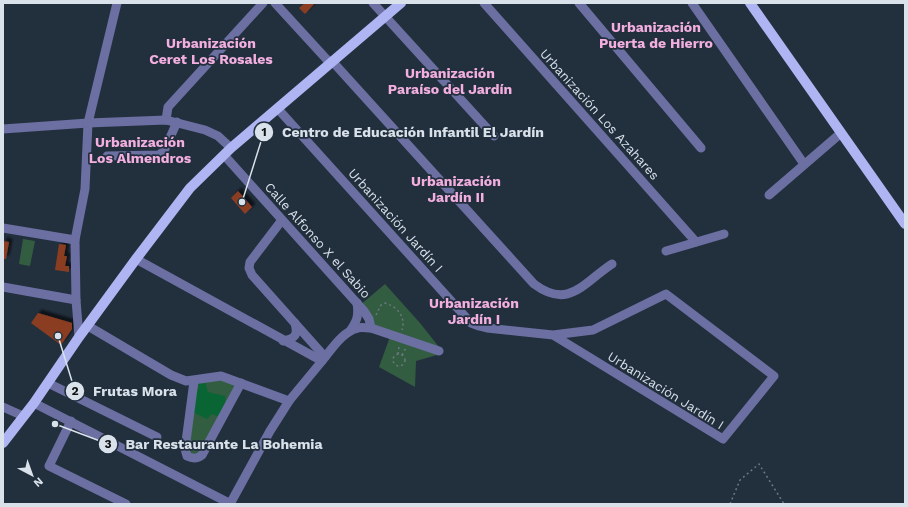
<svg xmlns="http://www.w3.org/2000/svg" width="908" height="507" viewBox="0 0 908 507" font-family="'Work Sans',sans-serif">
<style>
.green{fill:#335d40}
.forest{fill:#096534}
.building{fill:#8b3e24;filter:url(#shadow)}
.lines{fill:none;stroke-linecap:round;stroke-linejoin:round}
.path{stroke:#6c7884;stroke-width:1.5;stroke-dasharray:2 3;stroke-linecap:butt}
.minor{stroke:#6b6fa1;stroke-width:9}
.major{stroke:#afb5f2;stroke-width:10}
.labels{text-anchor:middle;stroke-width:3.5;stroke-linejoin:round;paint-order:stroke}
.street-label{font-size:13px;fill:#d9e2eb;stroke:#222f3d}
.neighbourhood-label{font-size:14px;font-weight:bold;fill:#f2afe0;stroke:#222f3d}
.leader{fill:none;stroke:#d9e2eb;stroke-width:1.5}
.callout-dot{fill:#d9e2eb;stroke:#222f3d;stroke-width:1.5}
.mark-label{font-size:12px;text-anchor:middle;font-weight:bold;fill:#111}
.callout-label{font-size:14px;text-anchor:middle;font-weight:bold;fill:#d9e2eb;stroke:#222f3d;stroke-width:3.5;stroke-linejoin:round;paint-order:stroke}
</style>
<defs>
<filter id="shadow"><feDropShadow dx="3.5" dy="-3.5" stdDeviation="1" flood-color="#0009"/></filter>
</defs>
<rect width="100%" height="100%" fill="#222f3d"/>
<!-- green -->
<g class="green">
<path d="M 23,239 L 35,241 L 30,266 L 19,264 Z"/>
<path d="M 385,284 L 420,323 L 439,347 L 439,351 L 437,355 L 416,361 L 415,387 L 379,367 L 391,334 L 371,328 L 359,306 Z"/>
<path d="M 209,377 L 237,381 L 202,455 L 187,456 L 194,381 Z"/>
</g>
<!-- forest -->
<path class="forest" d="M 205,382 L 208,392 L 225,396 C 227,404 223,410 219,417 L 212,414 L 207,419 L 193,412 L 194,397 L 199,387 L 198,383 Z"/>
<!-- building -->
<g class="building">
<path d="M 305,3 L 315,3 L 305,14 L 299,8 Z"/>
<path d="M 238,191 L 252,207 L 245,214 L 231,198 Z"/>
<path d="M 3,241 L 9,242 L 6,259 L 3,259 Z"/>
<path d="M 59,244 L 66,245 L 64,256 L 67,256 L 65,266 L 69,266 L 69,272 L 55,270 Z"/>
<path d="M 38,313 L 72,323 L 72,329 L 61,345 L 31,323 Z"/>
</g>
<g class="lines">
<!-- path -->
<g class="path">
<path d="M 376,315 L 381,305 L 385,303 C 398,307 406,317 402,330"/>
<circle cx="399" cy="360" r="6"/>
<path d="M 398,354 L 399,346"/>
<path d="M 402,355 L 406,348"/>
<path d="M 730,504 L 740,480 L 759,464 L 784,504"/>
</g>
<!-- minor -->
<g class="minor">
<path d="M 275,3 L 330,63"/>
<path d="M 373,3 L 494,136"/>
<path d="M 484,3 L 696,242"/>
<path d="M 579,3 L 701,148"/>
<path d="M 692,3 L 804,164"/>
<path d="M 332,61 L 534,284 C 569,310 583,283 612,264"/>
<path d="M 278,109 L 471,323 L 479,326 L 487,328 L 553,335 L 593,330 L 666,294 L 774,376 L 723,439 L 553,335"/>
<path d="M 166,120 L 168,107 L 263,3"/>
<path d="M 3,129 L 88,123 L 166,120 L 205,130 L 218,136 L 231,148"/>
<path d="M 224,155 L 364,311 L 369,319 L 371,328"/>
<path d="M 107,156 L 159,155 L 164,151 L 177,122"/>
<path d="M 769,195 L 841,133"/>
<path d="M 282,220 L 250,262 L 249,268 L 252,275 L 325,357"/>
<path d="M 3,228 L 75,240"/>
<path d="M 666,251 L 724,234"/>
<path d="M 136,259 L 322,361 C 331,350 343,331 358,328 C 362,327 366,328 371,328 L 439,351"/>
<path d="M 3,287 L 76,300"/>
<path d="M 88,326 L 171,375 L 186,381 L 221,376 L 289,401"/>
<path d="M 350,331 C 357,321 359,316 357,303"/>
<path d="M 79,337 L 76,300 L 75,240 L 85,189 L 88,123 L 117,3"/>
<path d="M 283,341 C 296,338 298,335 295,323"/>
<path d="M 194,381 L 185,449 L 187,456 C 193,459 197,459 202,455 L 241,383"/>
<path d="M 48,383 L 157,437"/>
<path d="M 34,403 L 231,504"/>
<path d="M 3,407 L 23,416"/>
<path d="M 71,421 L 49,466 L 126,504"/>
<path d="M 230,504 L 270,431 L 289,401 L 322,361"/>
</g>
<!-- major -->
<g class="major">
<path d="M 750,3 L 905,224"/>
<path d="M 3,443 L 34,403 L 79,337 L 136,259 L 190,188 L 231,148 L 401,3"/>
</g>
</g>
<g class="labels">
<!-- street labels -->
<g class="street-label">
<text transform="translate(600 114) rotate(48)" y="5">Urbanización Los Azahares</text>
<text transform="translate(396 220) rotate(48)" y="5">Urbanización Jardín I</text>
<text transform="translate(318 240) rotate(48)" y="5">Calle Alfonso X el Sabio</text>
<text transform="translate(666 390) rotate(32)" y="5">Urbanización Jardín I</text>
</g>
<!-- neighbourhood labels -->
<g class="neighbourhood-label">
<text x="656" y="32">Urbanización<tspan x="656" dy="16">Puerta de Hierro</tspan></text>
<text x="211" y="48">Urbanización<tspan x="211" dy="16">Ceret Los Rosales</tspan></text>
<text x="450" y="78">Urbanización<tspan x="450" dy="16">Paraíso del Jardín</tspan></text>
<text x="140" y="147">Urbanización<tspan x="140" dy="16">Los Almendros</tspan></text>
<text x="456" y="186">Urbanización<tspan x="456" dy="16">Jardín II</tspan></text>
<text x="474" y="308">Urbanización<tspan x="474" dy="16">Jardín I</tspan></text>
</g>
</g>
<!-- callouts -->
<path class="leader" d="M242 202L264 132M58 336L75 391M55 424L108 444"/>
<g class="callout-dot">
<circle cx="242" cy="202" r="4"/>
<circle cx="58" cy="336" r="4"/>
<circle cx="55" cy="424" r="4"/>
<circle cx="264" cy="132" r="10"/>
<circle cx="75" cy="391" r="10"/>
<circle cx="108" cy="444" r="10"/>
</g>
<g class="mark-label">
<text x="264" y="136">1</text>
<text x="75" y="395">2</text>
<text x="108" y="448">3</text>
</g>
<g class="callout-label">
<text x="413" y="137">Centro de Educación Infantil El Jardín</text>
<text x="135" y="396">Frutas Mora</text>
<text x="224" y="449">Bar Restaurante La Bohemia</text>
</g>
<!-- border -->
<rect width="908" height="507" fill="none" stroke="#d9e2eb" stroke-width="8"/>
<!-- north arrow -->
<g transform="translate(32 475) rotate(139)" stroke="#222f3d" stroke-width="3" paint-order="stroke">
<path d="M0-3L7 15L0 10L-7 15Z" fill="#d9e2eb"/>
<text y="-6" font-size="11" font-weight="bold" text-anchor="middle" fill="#d9e2eb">N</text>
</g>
</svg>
